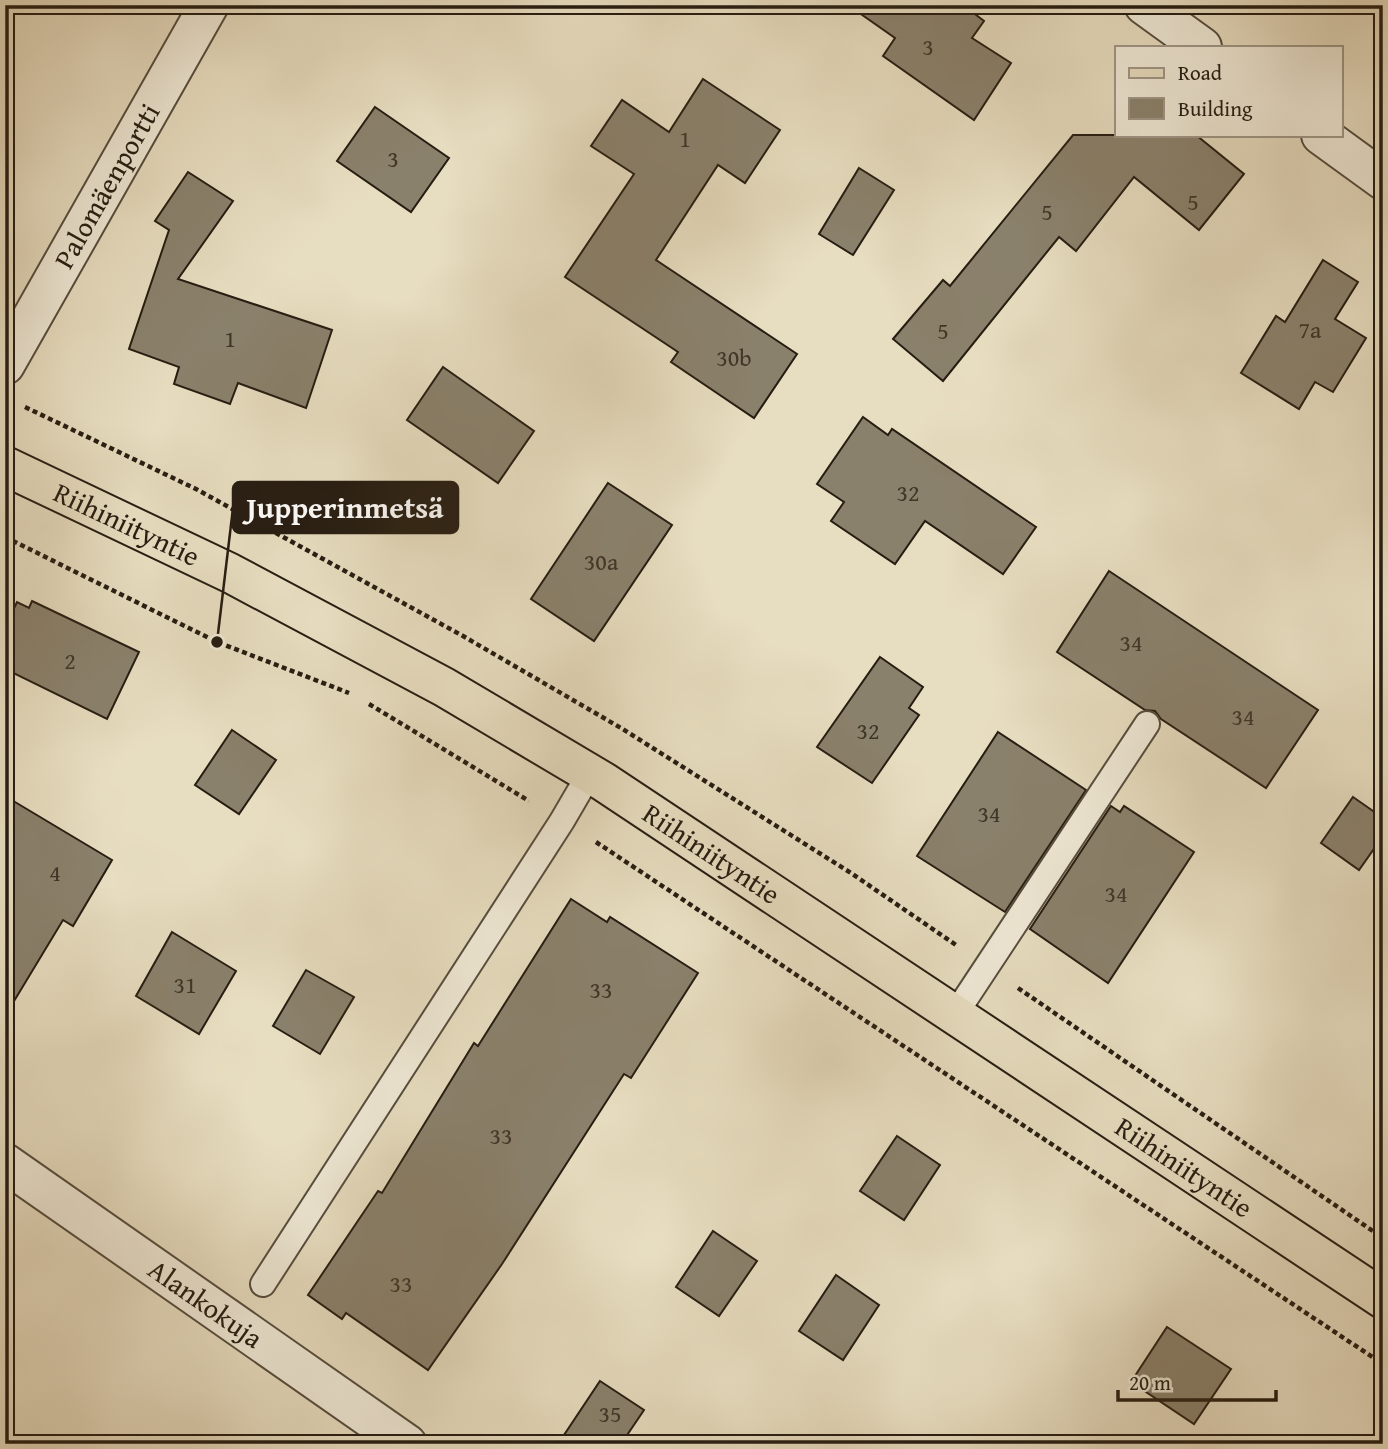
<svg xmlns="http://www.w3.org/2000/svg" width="1388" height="1449" viewBox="0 0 1388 1449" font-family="'Gentium Book Plus',serif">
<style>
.building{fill:#8a816c;stroke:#261d12;stroke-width:2}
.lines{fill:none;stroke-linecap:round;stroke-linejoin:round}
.lane-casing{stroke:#564d3e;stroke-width:28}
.street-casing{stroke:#564d3e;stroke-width:42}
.primary-casing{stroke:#261d12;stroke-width:42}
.path{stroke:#261d12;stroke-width:4.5;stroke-dasharray:5 3.5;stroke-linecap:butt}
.lane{stroke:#efe9d6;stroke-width:24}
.street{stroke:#efe9d6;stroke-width:38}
.primary{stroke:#e7ddc0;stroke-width:38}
.labels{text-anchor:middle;stroke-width:6;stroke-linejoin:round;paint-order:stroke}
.number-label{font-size:24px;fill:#3f3628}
.street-label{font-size:28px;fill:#261d12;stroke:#efe9d6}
.leader{fill:none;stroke:#261d12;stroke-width:2.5}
.callout-dot{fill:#261d12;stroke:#efe9d6;stroke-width:2.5}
.callout{fill:#261d12;stroke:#261d12;stroke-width:2.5}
.callout-label{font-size:30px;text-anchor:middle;font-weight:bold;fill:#fff}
</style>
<rect width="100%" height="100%" fill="#e7ddc0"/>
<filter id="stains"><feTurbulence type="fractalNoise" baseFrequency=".00286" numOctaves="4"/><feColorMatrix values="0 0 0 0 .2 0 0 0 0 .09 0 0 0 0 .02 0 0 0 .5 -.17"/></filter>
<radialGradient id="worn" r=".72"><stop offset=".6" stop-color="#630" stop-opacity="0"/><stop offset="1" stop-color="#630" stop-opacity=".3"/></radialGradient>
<!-- building -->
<g class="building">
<path d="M 848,5 L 963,5 L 984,21 L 972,38 L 1011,63 L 974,120 L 883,56 L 895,38 Z"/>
<path d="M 703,79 L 780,130 L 745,183 L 718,165 L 656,260 L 797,354 L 754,418 L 671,362 L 678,352 L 565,277 L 634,174 L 591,146 L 622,100 L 669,132 Z"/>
<path d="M 375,107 L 449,158 L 411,212 L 337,161 Z"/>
<path d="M 1073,135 L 1196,135 L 1244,174 L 1199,230 L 1134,177 L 1076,251 L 1059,237 L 943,381 L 893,339 L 943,280 L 950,286 Z"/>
<path d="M 859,168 L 894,190 L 853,255 L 819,234 Z"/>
<path d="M 188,172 L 233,201 L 178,279 L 332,330 L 306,408 L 238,383 L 230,404 L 174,384 L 179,367 L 129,349 L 169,230 L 155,221 Z"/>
<path d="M 1323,260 L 1358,282 L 1335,319 L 1366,338 L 1333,392 L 1315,382 L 1299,409 L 1241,373 L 1276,316 L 1285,322 Z"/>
<path d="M 443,367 L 534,431 L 498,483 L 407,420 Z"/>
<path d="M 863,417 L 888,435 L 892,429 L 1036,527 L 1003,574 L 925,521 L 895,564 L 831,521 L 844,502 L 817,484 Z"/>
<path d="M 608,483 L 672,525 L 594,641 L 531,599 Z"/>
<path d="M 1109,571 L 1318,710 L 1266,788 L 1161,719 L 1155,711 L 1145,710 L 1057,652 Z"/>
<path d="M 32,601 L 139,652 L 107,719 L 5,669 L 5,627 L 17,602 L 29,608 Z"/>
<path d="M 880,657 L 923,687 L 909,708 L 919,715 L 872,783 L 817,747 Z"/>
<path d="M 232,730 L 276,760 L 239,814 L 195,785 Z"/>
<path d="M 998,732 L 1086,790 L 1005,912 L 917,856 Z"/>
<path d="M 5,796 L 112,860 L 73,926 L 63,920 L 5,1016 Z"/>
<path d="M 1353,797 L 1383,818 L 1383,836 L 1359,870 L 1321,843 Z"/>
<path d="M 1111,806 L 1120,812 L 1124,806 L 1194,852 L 1108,983 L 1030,929 Z"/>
<path d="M 571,899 L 607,922 L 610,917 L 698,973 L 631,1078 L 624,1074 L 502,1264 L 428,1370 L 346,1313 L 342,1319 L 308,1295 L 378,1191 L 382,1193 L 474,1043 L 478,1046 Z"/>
<path d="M 172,932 L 236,971 L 199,1034 L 136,996 Z"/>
<path d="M 306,970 L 354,997 L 320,1054 L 273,1026 Z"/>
<path d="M 897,1136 L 940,1165 L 904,1220 L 860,1191 Z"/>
<path d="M 713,1231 L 757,1261 L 719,1316 L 676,1287 Z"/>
<path d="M 836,1275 L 879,1305 L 843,1360 L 799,1331 Z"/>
<path d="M 1167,1327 L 1231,1369 L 1194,1424 L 1131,1382 Z"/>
<path d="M 600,1381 L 644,1410 L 621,1444 L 558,1444 Z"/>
</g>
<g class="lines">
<!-- lane casing -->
<g class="lane-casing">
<g id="lane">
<path d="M 956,1013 L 1147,724"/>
<path d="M 263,1284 L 562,821 L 590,773"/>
</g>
</g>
<!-- street casing -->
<g class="street-casing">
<g id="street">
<path d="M 1144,5 L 1202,47"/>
<path d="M 1321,135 L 1383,180"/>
<path id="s1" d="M 5,365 L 209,5"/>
<path id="s2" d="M 5,1163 L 407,1444"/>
</g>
</g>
<!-- primary casing -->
<g class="primary-casing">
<g id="primary">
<path id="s3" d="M 5,466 L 230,573 L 444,687 L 604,782 L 1383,1299"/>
</g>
</g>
<!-- path -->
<g class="path">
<path d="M 25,407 L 196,489 L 463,636 L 621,728 L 851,873 L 956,945"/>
<path d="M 5,537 L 217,642 L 349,693"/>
<path d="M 369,704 L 529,801"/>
<path d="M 596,842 L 1383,1364"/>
<path d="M 1018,988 L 1383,1238"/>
</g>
<!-- lane -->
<use href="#lane" class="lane"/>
<!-- street -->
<use href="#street" class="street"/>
<!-- primary -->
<use href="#primary" class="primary"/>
</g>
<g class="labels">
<!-- number labels -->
<g class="number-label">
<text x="928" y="55">3</text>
<text x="685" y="147">1</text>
<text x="393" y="167">3</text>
<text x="1193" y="210">5</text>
<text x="1047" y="220">5</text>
<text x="1310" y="338">7a</text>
<text x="943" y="339">5</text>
<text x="230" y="347">1</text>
<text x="734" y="366">30b</text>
<text x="908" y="501">32</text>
<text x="601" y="570">30a</text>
<text x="1131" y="651">34</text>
<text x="70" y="669">2</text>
<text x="1243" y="725">34</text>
<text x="868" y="739">32</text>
<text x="989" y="822">34</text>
<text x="55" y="881">4</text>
<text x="1116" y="902">34</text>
<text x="185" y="993">31</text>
<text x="601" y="998">33</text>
<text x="501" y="1144">33</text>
<text x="401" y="1292">33</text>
<text x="610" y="1422">35</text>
</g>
<!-- street labels -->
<g class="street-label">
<text dy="10" stroke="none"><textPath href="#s1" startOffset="206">Palomäenportti</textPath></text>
<text dy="10" stroke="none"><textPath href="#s3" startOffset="135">Riihiniityntie</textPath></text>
<text dy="10" stroke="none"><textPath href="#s3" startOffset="807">Riihiniityntie</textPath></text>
<text dy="10" stroke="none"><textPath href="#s3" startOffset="1374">Riihiniityntie</textPath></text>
<text dy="10" stroke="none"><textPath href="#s2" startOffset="245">Alankokuja</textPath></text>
</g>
</g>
<!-- callouts -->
<path class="leader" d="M217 642L233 508"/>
<circle class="callout-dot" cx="217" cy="642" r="7"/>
<rect class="callout" x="233" y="482" width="225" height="51" rx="7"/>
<g class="callout-label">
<text x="345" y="518">Jupperinmetsä</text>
</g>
<!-- margin -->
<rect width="1388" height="1449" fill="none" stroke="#e7ddc0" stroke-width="28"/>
<rect x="7" y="7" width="1374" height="1435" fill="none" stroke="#261d12" stroke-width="3.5"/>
<rect x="14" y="14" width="1360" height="1421" fill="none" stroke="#261d12" stroke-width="2"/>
<!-- legend -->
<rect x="1115" y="46" width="228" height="91" fill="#efe9d6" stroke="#9f9788" stroke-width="2"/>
<rect x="1129" y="68" width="35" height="10" fill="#e7ddc0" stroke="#9f9788" stroke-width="2"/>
<text x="1178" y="80" font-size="21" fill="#261d12">Road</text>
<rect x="1129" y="98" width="35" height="21" fill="#8a816c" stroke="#9f9788" stroke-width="2"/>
<text x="1178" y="116" font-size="21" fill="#261d12">Building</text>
<!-- scale -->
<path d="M1118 1390v10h158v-10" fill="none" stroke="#261d12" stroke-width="3.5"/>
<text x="1129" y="1390" font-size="21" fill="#261d12" stroke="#efe9d6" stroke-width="5" paint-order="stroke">20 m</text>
<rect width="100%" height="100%" filter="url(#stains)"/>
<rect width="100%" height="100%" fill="url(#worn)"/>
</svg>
